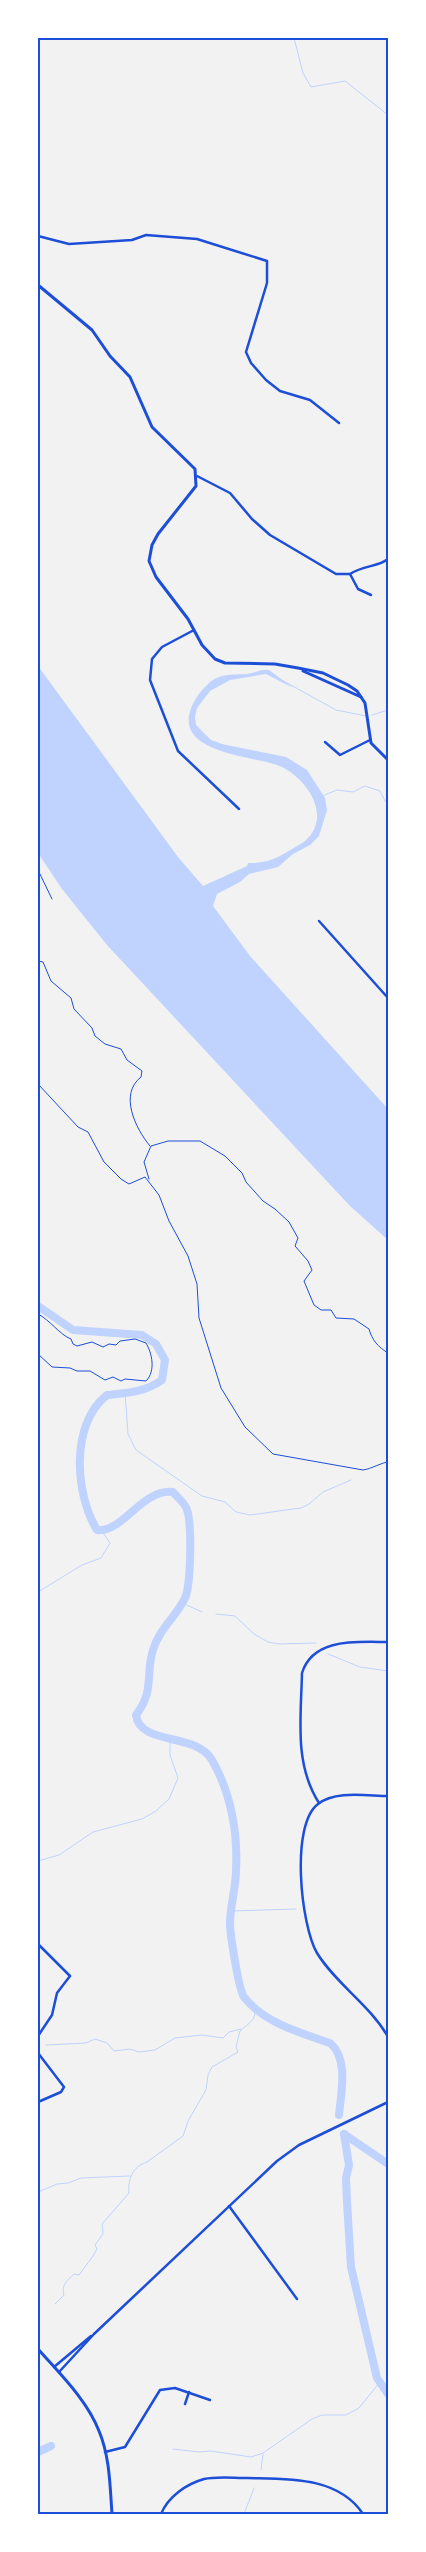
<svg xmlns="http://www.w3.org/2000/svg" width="426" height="2552" viewBox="0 0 426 2552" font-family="Signika,sans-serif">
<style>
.water{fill:#bfd3fe}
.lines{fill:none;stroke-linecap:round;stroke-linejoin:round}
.stream{stroke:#bfd3fe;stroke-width:1}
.river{stroke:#bfd3fe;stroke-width:8}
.path{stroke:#1d4ed8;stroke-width:1}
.minor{stroke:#1d4ed8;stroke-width:2.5}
.tertiary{stroke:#1d4ed8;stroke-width:3}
.neatline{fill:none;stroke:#1d4ed8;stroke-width:2}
</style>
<rect width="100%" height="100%" fill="#f2f2f2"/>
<!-- water -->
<path class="water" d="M 38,666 L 178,857 L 203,886 L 247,866 L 248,863 C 272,864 283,854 302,843 C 312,837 318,824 317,814 C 316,794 298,775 282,767 C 258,756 183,755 189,716 C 191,704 199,692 208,684 C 219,673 232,675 247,674 C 255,673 261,669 269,670 L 293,688 L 266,674 L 230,680 L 210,691 L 197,708 L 195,717 L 196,725 L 211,740 L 222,744 L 286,757 L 307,770 L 325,798 L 327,810 L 319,836 L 310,845 L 293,854 L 278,867 L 249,874 L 240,882 L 217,894 L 213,906 L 250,956 L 388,1109 L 388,1240 L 350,1206 L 107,945 L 62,889 L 38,853 Z"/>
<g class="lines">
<!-- stream -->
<g class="stream">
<path d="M 294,38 L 303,73 L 311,87 L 345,81 L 388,115"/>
<path d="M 280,679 L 336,710 L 366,716"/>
<path d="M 372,715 L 388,710"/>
<path d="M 322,796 L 337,790 L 353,792 L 365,786 L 380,791 L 385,801 L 388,802"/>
<path d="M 125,1393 L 128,1434 L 136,1450 L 202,1496 L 225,1502 L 236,1512 L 250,1515 L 301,1508 L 309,1504 L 323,1492 L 351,1480"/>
<path d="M 38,1592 L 82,1565 L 101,1558 L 110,1543 L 102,1531"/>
<path d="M 182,1603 L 202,1612"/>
<path d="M 216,1614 L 235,1616 L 254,1634 L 268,1642 L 279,1644 L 316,1643"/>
<path d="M 328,1654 L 360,1667 L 388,1671"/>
<path d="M 38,1861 L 59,1855 L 93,1832 L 142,1819 L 156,1811 L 169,1799 L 178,1778 L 170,1755 L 170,1738"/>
<path d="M 232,1911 L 296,1909"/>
<path d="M 46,2045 L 86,2043 L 95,2039 L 107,2043 L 114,2051 L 130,2049 L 139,2052 L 155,2050 L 175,2038 L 202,2035 L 223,2038 L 229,2032 L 241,2029"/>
<path d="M 38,2192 L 57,2184 L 68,2183 L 81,2178 L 130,2176"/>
<path d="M 55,2304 L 64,2295 C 61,2285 67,2281 74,2274 L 79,2275 C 85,2266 92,2259 97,2249 L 95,2245 L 103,2234 L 102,2224 L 129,2193 C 128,2179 132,2167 147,2162 L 183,2136 L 188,2121 L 206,2090 L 208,2075 L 212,2067 L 238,2052 L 236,2047 L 240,2031 C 249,2023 257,2020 255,2007"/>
<path d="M 173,2449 L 199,2452 L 211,2451 L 251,2457 L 263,2453 L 312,2419 L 322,2415 L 346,2415 L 359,2408 L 380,2382"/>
<path d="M 261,2470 L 263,2454"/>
<path d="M 244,2514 L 254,2488"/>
</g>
<!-- river -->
<g class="river">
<path d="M 38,1306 L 73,1330 L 142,1335 L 156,1344 L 165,1360 L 162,1380 C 145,1392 128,1393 107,1395 C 70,1424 75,1494 97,1530 C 123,1533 141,1489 173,1492 C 177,1497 186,1504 187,1510 C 192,1524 191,1585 185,1598 C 176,1617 159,1629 153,1650 C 145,1676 155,1690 136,1715 C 140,1746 196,1732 212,1760 C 231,1793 238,1833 236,1870 C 236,1888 230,1906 230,1923 C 230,1934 239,1991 244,1997 C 264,2023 301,2033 330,2043 C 349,2059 341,2093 339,2115"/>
<path d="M 344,2134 L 349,2165 L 346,2178 L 347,2202 L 351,2267 L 377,2378 L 388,2394"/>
<path d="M 344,2134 L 388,2164"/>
<path d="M 38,2452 L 51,2446"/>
</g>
<!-- path -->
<g class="path">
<path d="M 38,870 L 52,899"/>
<path d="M 38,961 L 43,962 L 51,981 L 71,998 L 74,1009 L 92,1028 L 95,1036 L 105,1044 L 121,1049 L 127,1060 L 142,1071 L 141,1077 C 119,1094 135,1128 150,1146"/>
<path d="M 38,1084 L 78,1127 L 88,1132 L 104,1162 L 121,1179 L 129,1184 L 145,1177 L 159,1195 L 169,1221 L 188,1256 L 197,1284 L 199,1318 L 221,1388 L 245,1427 L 273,1454 L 363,1470 C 371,1469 383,1462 388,1462"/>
<path d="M 149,1179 L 144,1162 L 151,1146 L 168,1141 L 200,1141 L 225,1156 L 242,1173 L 246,1182 L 263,1201 L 275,1209 L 289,1222 L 298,1238 L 295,1246 L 308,1261 L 312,1270 L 304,1281 L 314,1305 L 321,1310 L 331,1310 L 336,1318 L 354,1319 L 369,1329 C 372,1340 378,1347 388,1353"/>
<path d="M 38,1314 C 50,1320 60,1335 71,1339 L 73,1344 L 77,1346 L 92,1342 L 103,1347 L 109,1344 L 116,1345 L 120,1341 L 135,1339 L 146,1343 C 152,1353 156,1371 146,1381 L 125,1379 L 121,1381 L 113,1377 L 105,1380 L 90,1371 L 77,1371 L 70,1368 L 52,1367 L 38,1354"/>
</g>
<!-- minor -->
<g class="minor">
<path d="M 38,236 L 69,244 L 132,240 L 146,235 L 197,239 L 267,261 L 267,283 L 246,352 L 251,363 L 266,380 L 280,391 L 310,400 L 339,423"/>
<path d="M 197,476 L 230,493 L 252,519 L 270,535 L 336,574 L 350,574 L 358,589 L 371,595"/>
<path d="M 350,574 C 364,565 378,567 388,559"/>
<path d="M 194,630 L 162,647 L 152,659 L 150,680 L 178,751 L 239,809"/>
<path d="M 325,742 L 340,755 L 370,740"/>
<path d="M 319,921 L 388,998"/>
<path d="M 388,1796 C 368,1796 335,1790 318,1804 C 290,1825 301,1926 317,1953 C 336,1984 370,2005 388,2037"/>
<path d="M 319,1803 C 294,1764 301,1718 302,1673 C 313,1637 358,1642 388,1642"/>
<path d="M 38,1944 L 70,1976 L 57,1993 L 52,2015 L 38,2036"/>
<path d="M 38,2053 L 64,2087 L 61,2092 L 38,2102"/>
<path d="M 229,2206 L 297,2299"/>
<path d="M 54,2367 L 91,2336"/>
<path d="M 59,2372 L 94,2334 L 277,2161 L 299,2145 L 388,2102"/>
<path d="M 185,2404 L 189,2392"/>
<path d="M 105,2452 L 125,2447 L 160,2390 L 175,2388 L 210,2400"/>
<path d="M 161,2514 C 168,2497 186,2484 204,2479 C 217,2476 233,2478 247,2478 C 287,2479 338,2476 363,2514"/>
</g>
<!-- tertiary -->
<g class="tertiary">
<path d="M 38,285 L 92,330 L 110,356 L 130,377 L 152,427 L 195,469 L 196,486 L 158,534 L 152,545 L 149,561 L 156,577 L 188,619 L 202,645 L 215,659 L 225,663 L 275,664 L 298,668 L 323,673 L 348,685 L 357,691 L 365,703 L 371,743 L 388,760"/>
<path d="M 303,671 L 361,697"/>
<path d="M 38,2349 C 60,2374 87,2400 99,2431 C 110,2457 110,2487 112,2514"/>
</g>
</g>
<!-- border -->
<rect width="426" height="2552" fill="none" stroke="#ffffff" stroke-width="78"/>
<rect x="39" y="39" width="348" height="2474" class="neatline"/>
</svg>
